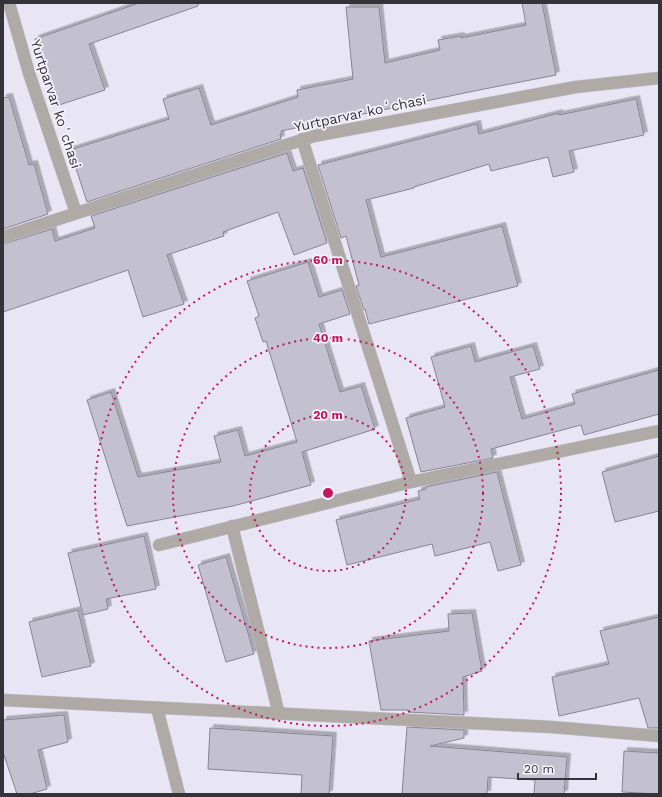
<svg xmlns="http://www.w3.org/2000/svg" width="662" height="797" viewBox="0 0 662 797" font-family="'Work Sans',sans-serif">
<style>
.building{fill:#c3c0cf;stroke:#878593;filter:url(#shadow)}
.lines{fill:none;stroke-linecap:round;stroke-linejoin:round}
.service-casing{stroke:#c4c1cf;stroke-width:13}
.minor-casing{stroke:#c4c1cf;stroke-width:13}
.service{stroke:#afaaa5;stroke-width:12}
.minor{stroke:#afaaa5;stroke-width:12}
.ring{fill:none;stroke:#c2185b;stroke-width:2;stroke-dasharray:2 4}
.labels{text-anchor:middle;stroke-width:3.5;stroke-linejoin:round;paint-order:stroke}
.street-label{font-size:14px;fill:#343339;stroke:#f5f3fd}
.centre{fill:#c2185b;stroke:#f5f3fd;stroke-width:2}
.ring-label{font-size:12px;text-anchor:middle;font-weight:bold;fill:#c2185b;stroke:#f5f3fd;stroke-width:3.5;stroke-linejoin:round;paint-order:stroke}
</style>
<defs>
<filter id="shadow"><feDropShadow dx="3.5" dy="-3.5" stdDeviation="0" flood-color="#0004"/></filter>
</defs>
<rect width="100%" height="100%" fill="#e8e5f4"/>
<!-- building -->
<g class="building">
<path d="M 139,3 L 198,3 L 198,6 L 89,44 L 105,90 L 56,106 L 35,39 Z"/>
<path d="M 522,3 L 542,3 L 556,75 L 479,90 L 281,131 L 282,133 L 280,134 L 281,139 L 87,202 L 70,150 L 169,119 L 163,99 L 199,88 L 211,125 L 298,97 L 297,90 L 353,79 L 346,7 L 379,7 L 385,63 L 440,50 L 438,40 L 461,36 L 461,38 L 526,25 Z"/>
<path d="M 9,97 L 29,165 L 34,164 L 48,214 L 3,229 L 3,98 Z"/>
<path d="M 636,99 L 644,135 L 569,151 L 574,172 L 553,177 L 548,157 L 491,171 L 489,164 L 414,187 L 414,188 L 366,200 L 381,257 L 502,226 L 518,286 L 369,324 L 365,309 L 364,310 L 356,286 L 359,285 L 346,236 L 341,238 L 318,165 L 477,124 L 479,134 L 559,113 L 559,115 Z"/>
<path d="M 287,153 L 293,171 L 303,168 L 327,243 L 294,255 L 278,212 L 223,232 L 224,236 L 167,255 L 184,304 L 143,317 L 128,270 L 3,312 L 3,244 L 52,229 L 55,241 L 95,228 L 91,216 Z"/>
<path d="M 308,262 L 319,297 L 342,290 L 350,314 L 319,324 L 340,392 L 361,386 L 375,429 L 302,452 L 311,485 L 233,506 L 127,526 L 87,400 L 111,392 L 138,477 L 221,462 L 214,436 L 238,430 L 245,456 L 297,442 L 266,341 L 263,342 L 255,318 L 259,316 L 247,281 Z"/>
<path d="M 471,346 L 475,362 L 533,346 L 540,369 L 510,377 L 522,419 L 575,404 L 572,394 L 659,370 L 659,414 L 584,435 L 581,425 L 491,449 L 493,458 L 421,472 L 406,418 L 445,407 L 431,357 Z"/>
<path d="M 659,456 L 659,511 L 615,522 L 602,472 Z"/>
<path d="M 497,472 L 521,565 L 498,571 L 490,542 L 435,556 L 432,544 L 347,565 L 336,520 L 420,499 L 418,491 L 426,489 L 425,487 Z"/>
<path d="M 144,536 L 156,589 L 106,599 L 108,609 L 83,615 L 68,553 Z"/>
<path d="M 226,557 L 254,654 L 226,662 L 198,565 Z"/>
<path d="M 78,610 L 91,666 L 42,677 L 29,622 Z"/>
<path d="M 472,613 L 482,671 L 463,677 L 464,715 L 408,712 L 408,710 L 381,710 L 369,641 L 449,631 L 448,614 Z"/>
<path d="M 659,617 L 659,728 L 648,728 L 639,698 L 559,716 L 552,677 L 609,664 L 600,631 Z"/>
<path d="M 64,715 L 68,742 L 38,750 L 47,789 L 30,794 L 17,794 L 3,752 L 3,720 Z"/>
<path d="M 407,727 L 464,730 L 464,738 L 430,746 L 567,757 L 564,794 L 534,794 L 535,780 L 488,777 L 487,794 L 402,794 Z"/>
<path d="M 210,728 L 333,736 L 329,794 L 301,794 L 302,775 L 208,769 Z"/>
<path d="M 624,751 L 659,753 L 659,794 L 622,792 Z"/>
</g>
<g class="lines">
<!-- service casing -->
<g class="service-casing">
<g id="service">
<path d="M 302,139 L 411,482 L 659,431"/>
<path d="M 232,526 L 279,714"/>
<path d="M 159,545 L 411,482"/>
</g>
</g>
<!-- minor casing -->
<g class="minor-casing">
<g id="minor">
<path d="M 9,3 L 29,73 L 76,213"/>
<path d="M 3,237 L 314,136 L 576,87 L 659,78"/>
<path d="M 3,700 L 551,727 L 659,736"/>
<path d="M 157,708 L 179,794"/>
</g>
</g>
<!-- service -->
<use href="#service" class="service"/>
<!-- minor -->
<use href="#minor" class="minor"/>
</g>
<!-- distance rings -->
<g class="ring">
<circle cx="328" cy="493" r="78"/>
<circle cx="328" cy="493" r="155"/>
<circle cx="328" cy="493" r="233"/>
</g>
<g class="labels">
<!-- street labels -->
<g class="street-label">
<text transform="translate(56 104) rotate(72)" y="5">Yurtparvar koʻchasi</text>
<text transform="translate(360 113) rotate(-12)" y="5">Yurtparvar koʻchasi</text>
</g>
</g>
<circle cx="328" cy="493" r="6" class="centre"/>
<g class="ring-label">
<text x="328" y="264">60 m</text>
<text x="328" y="342">40 m</text>
<text x="328" y="419">20 m</text>
</g>
<!-- border -->
<rect width="662" height="797" fill="none" stroke="#343339" stroke-width="8"/>
<!-- scale -->
<path d="M518 773v6h78v-6" fill="none" stroke="#343339" stroke-width="2"/>
<text x="524" y="773" font-size="12" fill="#343339" stroke="#f5f3fd" stroke-width="3" paint-order="stroke">20 m</text>
</svg>
